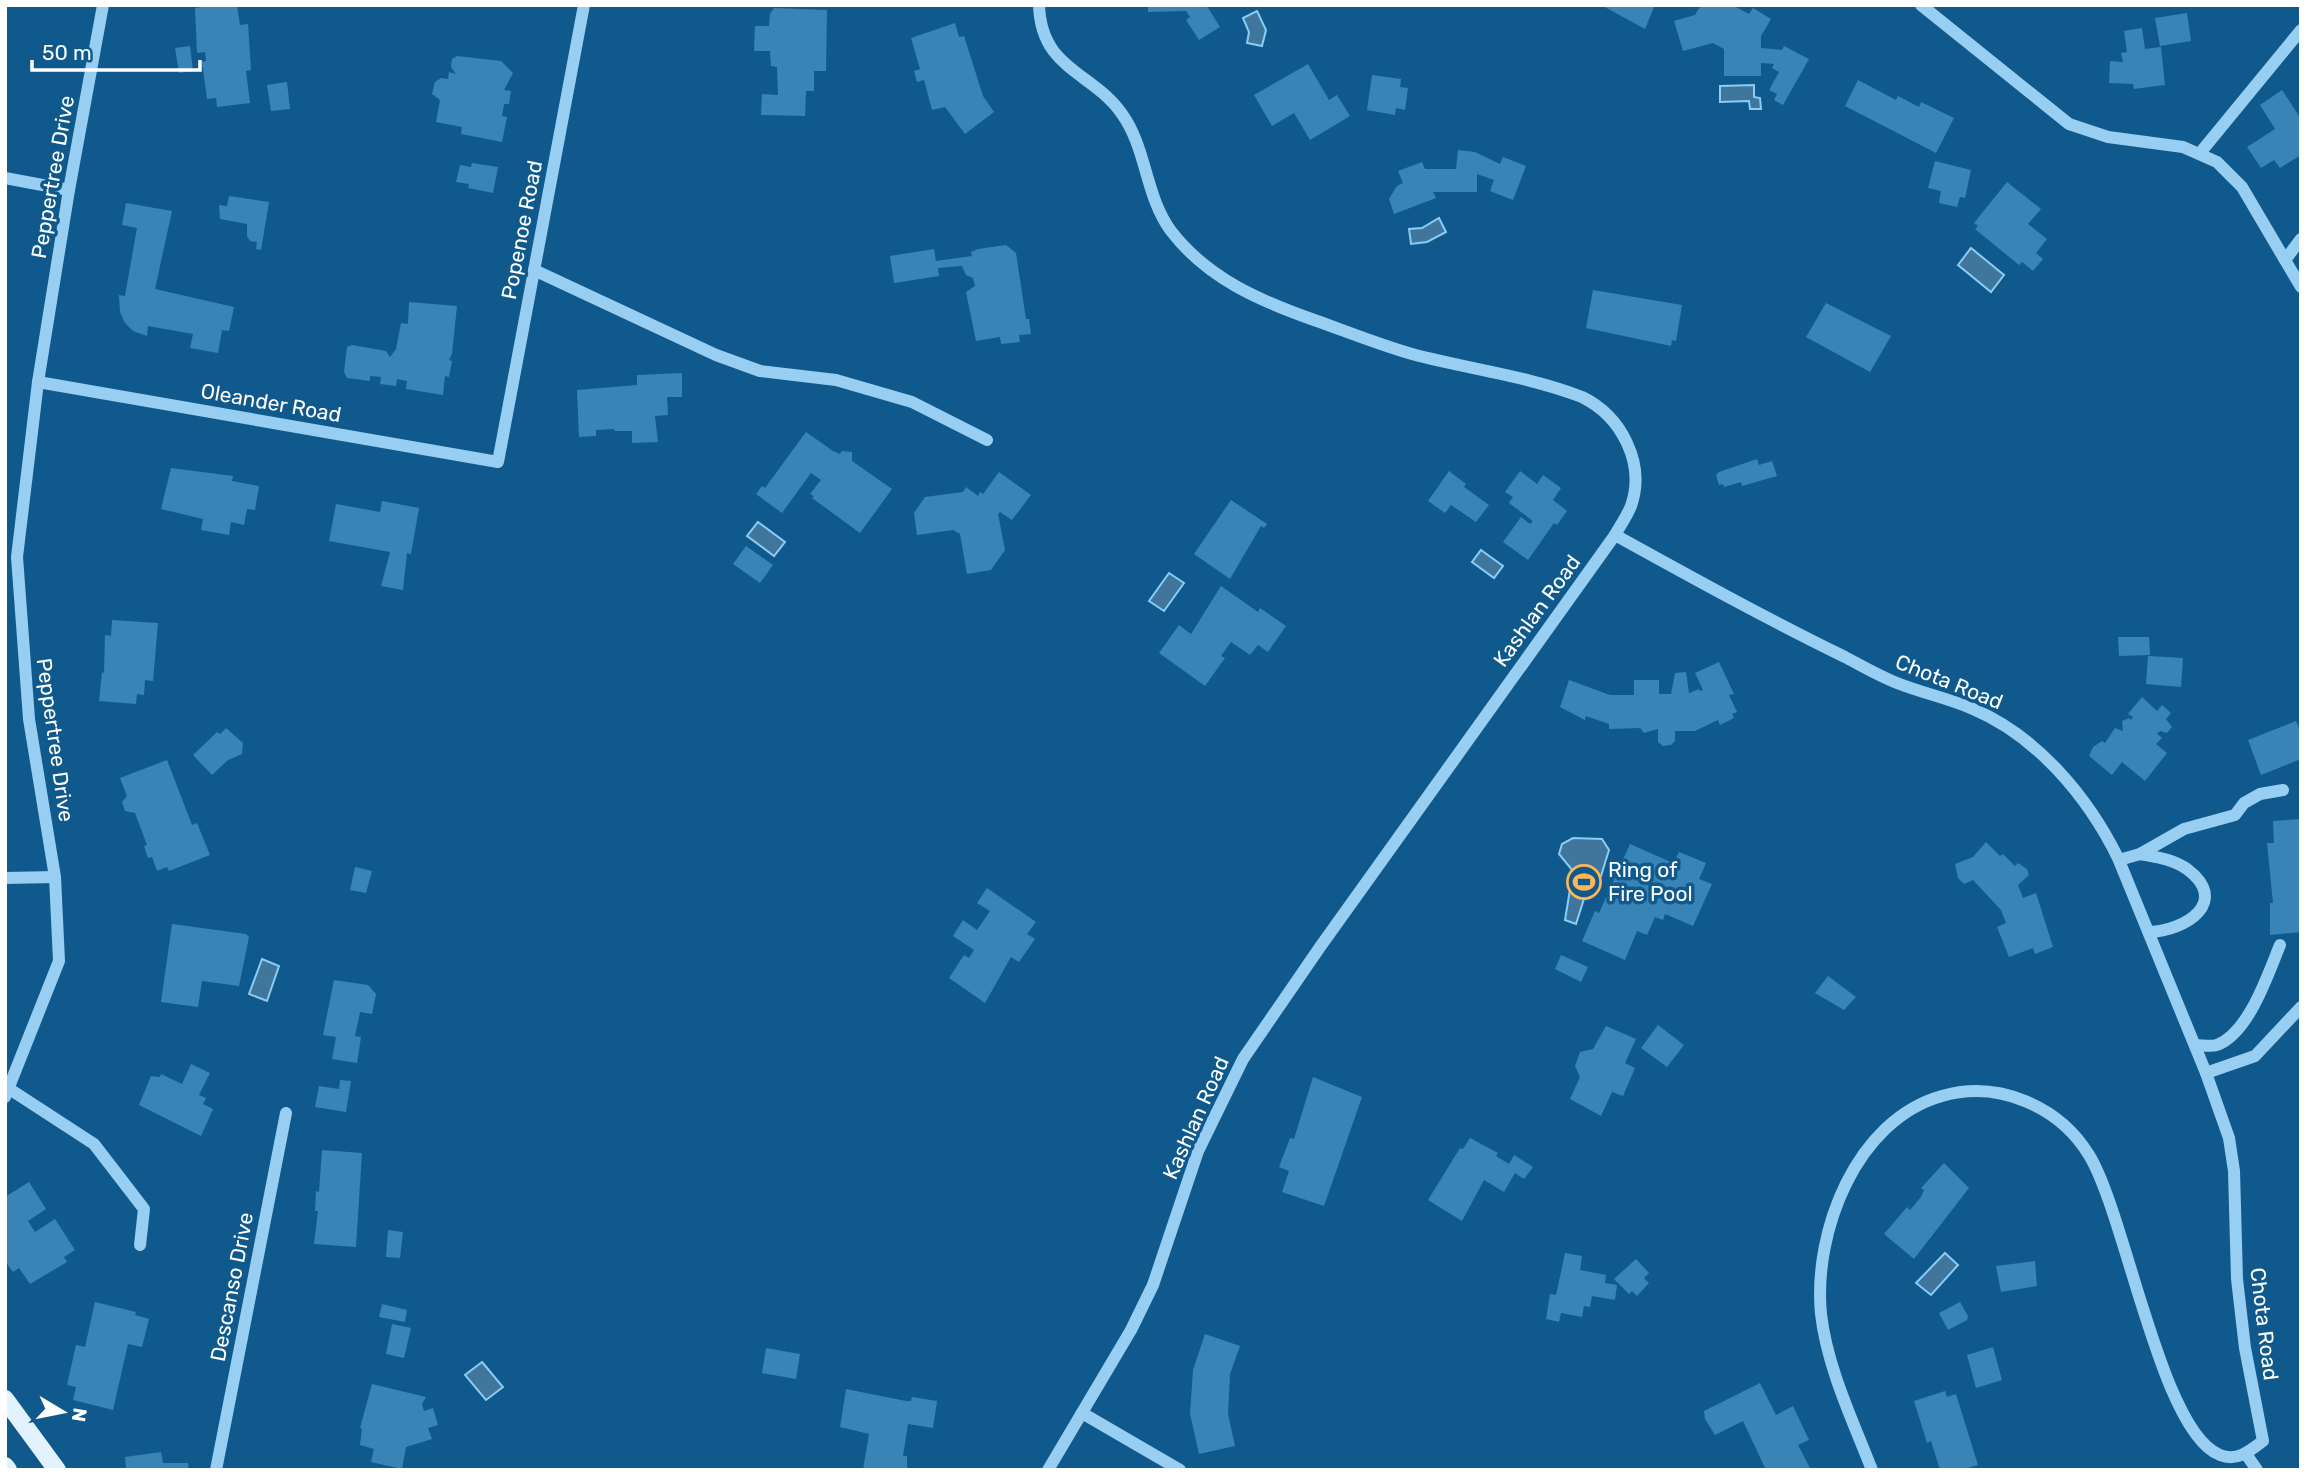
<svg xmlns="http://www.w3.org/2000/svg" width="2306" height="1475" viewBox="0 0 2306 1475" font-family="Rubik,sans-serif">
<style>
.water{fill:#40769c;stroke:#89ccf6;stroke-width:2}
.building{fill:#3884b7}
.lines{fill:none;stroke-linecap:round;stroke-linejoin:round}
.minor{stroke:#98cef2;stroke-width:12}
.major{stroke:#e3f2ff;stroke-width:18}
.labels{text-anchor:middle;stroke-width:7;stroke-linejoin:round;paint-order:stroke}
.street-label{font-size:21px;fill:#fff;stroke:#10598d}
.poi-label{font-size:21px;fill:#fff;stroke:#10598d;text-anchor:start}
</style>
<rect width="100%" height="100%" fill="#10598d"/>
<!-- water -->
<g class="water">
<path d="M 1257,11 L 1266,30 L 1262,46 L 1247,43 L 1249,32 L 1243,18 Z"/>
<path d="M 1754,85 L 1754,97 L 1760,98 L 1761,109 L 1750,109 L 1749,101 L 1720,102 L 1720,86 Z"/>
<path d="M 1439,218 L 1446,232 L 1427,242 L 1411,244 L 1409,229 L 1422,228 Z"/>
<path d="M 1971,248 L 2004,275 L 1991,292 L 1958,265 Z"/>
<path d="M 758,522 L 785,542 L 774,556 L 747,536 Z"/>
<path d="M 1481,550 L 1503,566 L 1494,578 L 1472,562 Z"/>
<path d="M 1169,573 L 1184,583 L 1164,611 L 1149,601 Z"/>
<path d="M 1573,838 L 1602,839 L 1609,850 L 1601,876 L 1589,883 L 1576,924 L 1565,920 L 1573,871 L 1559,854 L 1562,844 Z"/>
<path d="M 262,959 L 279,966 L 267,1001 L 249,994 Z"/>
<path d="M 1945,1253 L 1958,1265 L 1931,1295 L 1916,1283 Z"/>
<path d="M 482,1362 L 503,1387 L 486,1400 L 465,1375 Z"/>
</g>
<!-- building -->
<g class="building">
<path d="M 212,5 L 237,5 L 240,25 L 248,24 L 251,70 L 246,71 L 250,103 L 217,107 L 216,98 L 207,99 L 202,62 L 206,61 L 205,52 L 197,53 L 195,8 Z"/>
<path d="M 1148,5 L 1207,6 L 1220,27 L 1199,40 L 1186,20 L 1190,17 L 1186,11 L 1148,12 Z"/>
<path d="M 1601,5 L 1655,5 L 1645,29 Z"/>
<path d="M 1701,5 L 1732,5 L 1749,14 L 1753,8 L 1771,19 L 1761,36 L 1761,48 L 1782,50 L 1784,46 L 1809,59 L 1783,105 L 1774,100 L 1777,94 L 1769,90 L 1779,72 L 1772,68 L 1774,64 L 1761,63 L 1761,76 L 1724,76 L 1724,49 L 1713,43 L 1683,51 L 1674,21 L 1695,15 Z"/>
<path d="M 774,8 L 827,10 L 826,71 L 814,71 L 814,91 L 806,91 L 805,116 L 761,115 L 762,94 L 778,95 L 777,67 L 771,66 L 770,51 L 754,51 L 755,26 L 769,26 L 770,14 Z"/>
<path d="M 2187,13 L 2191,41 L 2160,46 L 2155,18 Z"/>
<path d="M 955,23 L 959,37 L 964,36 L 983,96 L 994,112 L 965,134 L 945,107 L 932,110 L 924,80 L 917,82 L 914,71 L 920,69 L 911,38 Z"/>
<path d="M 2142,28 L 2145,49 L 2161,47 L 2165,85 L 2134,89 L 2133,84 L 2109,83 L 2110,61 L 2123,62 L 2121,53 L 2127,52 L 2124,31 Z"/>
<path d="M 190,46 L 193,71 L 179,73 L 175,48 Z"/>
<path d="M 457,56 L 501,61 L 513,73 L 504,90 L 511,91 L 509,104 L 504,104 L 502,116 L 507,117 L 502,142 L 461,134 L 462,127 L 436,122 L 440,100 L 432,94 L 435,82 L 441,78 L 448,79 L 449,72 L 456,74 L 451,67 L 452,59 Z"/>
<path d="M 1308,64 L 1329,100 L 1337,95 L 1350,116 L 1310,140 L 1294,113 L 1272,126 L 1254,95 Z"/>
<path d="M 1372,75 L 1401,79 L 1400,87 L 1408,88 L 1405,110 L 1396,108 L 1395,115 L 1367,110 Z"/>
<path d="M 1858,80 L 1896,100 L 1898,96 L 1919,107 L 1921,102 L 1954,118 L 1936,153 L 1845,106 Z"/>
<path d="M 287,82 L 290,109 L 271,111 L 267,85 Z"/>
<path d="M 2282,90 L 2301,119 L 2301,155 L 2280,168 L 2274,160 L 2261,168 L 2247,147 L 2275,129 L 2260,105 Z"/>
<path d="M 1458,150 L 1475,152 L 1500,164 L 1503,157 L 1526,166 L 1513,200 L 1490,191 L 1494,180 L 1477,174 L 1477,192 L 1433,192 L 1436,198 L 1394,214 L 1389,199 L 1397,186 L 1403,183 L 1398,171 L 1422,162 L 1425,169 L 1456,169 Z"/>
<path d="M 1935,161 L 1971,170 L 1965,198 L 1960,197 L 1957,207 L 1939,203 L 1941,191 L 1928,188 Z"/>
<path d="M 472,163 L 498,167 L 493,193 L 468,188 L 469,184 L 456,182 L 460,165 L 471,167 Z"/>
<path d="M 2007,182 L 2041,209 L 2028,224 L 2047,239 L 2036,253 L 2043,259 L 2033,271 L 2022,262 L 2019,265 L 1975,229 L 1978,226 L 1974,223 Z"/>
<path d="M 229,196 L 269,202 L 261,250 L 256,249 L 257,242 L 250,241 L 247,236 L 247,224 L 220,219 L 219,205 L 227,206 Z"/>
<path d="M 126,203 L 172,211 L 155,289 L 234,307 L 229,331 L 222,330 L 218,353 L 190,348 L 193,334 L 148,326 L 147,336 L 133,331 L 125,323 L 120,312 L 119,295 L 125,296 L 137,228 L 122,225 Z"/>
<path d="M 1006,245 L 1016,253 L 1026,319 L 1029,319 L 1031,334 L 1019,335 L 1020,342 L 1001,344 L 1000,337 L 976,341 L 966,292 L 975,286 L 973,278 L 966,275 L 962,266 L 938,268 L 939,276 L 894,283 L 890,256 L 934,249 L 936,261 L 972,256 L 971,252 L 978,249 Z"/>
<path d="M 1593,290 L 1682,305 L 1676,341 L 1672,340 L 1671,346 L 1586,328 Z"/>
<path d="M 409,302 L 457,306 L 452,354 L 449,360 L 452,361 L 449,377 L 445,376 L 443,395 L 406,389 L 407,381 L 397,379 L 396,386 L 380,384 L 381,377 L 370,376 L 370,381 L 347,378 L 344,372 L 347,347 L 352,345 L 386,351 L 390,357 L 396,349 L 401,323 L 408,324 Z"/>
<path d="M 1826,303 L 1891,336 L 1870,372 L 1806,337 Z"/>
<path d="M 682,373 L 682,397 L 667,397 L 668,415 L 655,416 L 658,442 L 632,443 L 632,431 L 615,431 L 614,429 L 596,430 L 596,436 L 579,437 L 577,390 L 637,385 L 637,375 Z"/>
<path d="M 806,432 L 833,451 L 840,454 L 842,451 L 852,452 L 852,461 L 892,489 L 860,533 L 812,498 L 814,496 L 810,494 L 821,480 L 811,473 L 782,513 L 756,494 L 762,486 L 765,488 Z"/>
<path d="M 1757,459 L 1759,465 L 1772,461 L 1777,476 L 1742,486 L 1741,482 L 1724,487 L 1723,484 L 1719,485 L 1716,475 L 1719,472 Z"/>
<path d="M 171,468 L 233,476 L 232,481 L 259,486 L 255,510 L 247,509 L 244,525 L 231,522 L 229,535 L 201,530 L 203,519 L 161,509 Z"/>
<path d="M 1449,471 L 1466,484 L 1464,487 L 1489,505 L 1476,522 L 1451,505 L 1445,513 L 1428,501 Z"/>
<path d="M 1520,471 L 1537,484 L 1543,475 L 1561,488 L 1553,500 L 1567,511 L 1557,525 L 1554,523 L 1528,560 L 1503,542 L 1521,517 L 1530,524 L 1533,521 L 1509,503 L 1513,497 L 1505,492 Z"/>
<path d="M 999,472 L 1031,495 L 1012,520 L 1000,512 L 998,514 L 1005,550 L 991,570 L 967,574 L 960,534 L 953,530 L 917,535 L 914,513 L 925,497 L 963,492 L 966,487 L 978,496 L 980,492 L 983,494 Z"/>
<path d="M 1231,500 L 1267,524 L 1264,528 L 1261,526 L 1230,579 L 1194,554 Z"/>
<path d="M 382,501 L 419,508 L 411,554 L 407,553 L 403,590 L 381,586 L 390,552 L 329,541 L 336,504 L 380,512 Z"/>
<path d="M 746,546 L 773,565 L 760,583 L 733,564 Z"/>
<path d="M 1221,586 L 1258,612 L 1260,608 L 1286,626 L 1268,652 L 1258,645 L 1250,655 L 1231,642 L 1221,656 L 1225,658 L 1205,686 L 1159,653 L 1179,625 L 1191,634 Z"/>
<path d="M 112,620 L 158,623 L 153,681 L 145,680 L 144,695 L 137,694 L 136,704 L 99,701 L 102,672 L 104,673 L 105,635 L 111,636 Z"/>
<path d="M 2118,637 L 2149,637 L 2150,655 L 2119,656 Z"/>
<path d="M 2148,656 L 2183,658 L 2181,687 L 2146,684 Z"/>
<path d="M 1719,662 L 1734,694 L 1729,695 L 1737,712 L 1732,714 L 1734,718 L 1720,725 L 1718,720 L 1695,731 L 1675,731 L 1675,741 L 1671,745 L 1663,746 L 1658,742 L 1658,729 L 1644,733 L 1640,728 L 1609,729 L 1609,724 L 1586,716 L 1585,720 L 1560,707 L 1569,680 L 1610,695 L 1634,695 L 1634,680 L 1659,680 L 1659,694 L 1671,694 L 1675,673 L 1686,672 L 1689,693 L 1699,689 L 1700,691 L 1703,690 L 1695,673 Z"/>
<path d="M 2142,697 L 2157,711 L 2162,705 L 2171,713 L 2166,719 L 2172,727 L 2167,733 L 2160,731 L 2157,734 L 2162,738 L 2156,744 L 2167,753 L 2145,781 L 2122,762 L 2112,775 L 2089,756 L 2093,747 L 2102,741 L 2105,743 L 2115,728 L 2123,731 L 2122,721 L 2129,718 L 2131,720 L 2133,717 L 2128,714 Z"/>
<path d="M 2296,721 L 2301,733 L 2301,759 L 2261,775 L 2248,740 Z"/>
<path d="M 226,728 L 243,743 L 242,754 L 228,760 L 212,775 L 193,755 L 217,732 L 220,734 Z"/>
<path d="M 167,760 L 192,825 L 197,823 L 210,855 L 169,871 L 167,867 L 157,871 L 152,857 L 148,858 L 144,846 L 147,845 L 135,813 L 125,811 L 122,802 L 127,796 L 120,778 Z"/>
<path d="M 2301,819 L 2301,932 L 2270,935 L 2270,903 L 2273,903 L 2267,843 L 2274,843 L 2273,821 Z"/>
<path d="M 1986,842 L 2000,856 L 2003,854 L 2015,866 L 2018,863 L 2027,869 L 2029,875 L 2018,885 L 2023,898 L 2036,893 L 2053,947 L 2035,954 L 2033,948 L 2009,957 L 1997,927 L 2006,923 L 2001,910 L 1973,880 L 1964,884 L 1958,878 L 1955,864 L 1973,857 Z"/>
<path d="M 1630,844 L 1673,863 L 1679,852 L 1706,863 L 1699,879 L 1712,884 L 1693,926 L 1665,914 L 1663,920 L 1655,917 L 1647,935 L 1637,931 L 1625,960 L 1582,941 L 1595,911 L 1599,913 Z"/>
<path d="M 355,867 L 372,871 L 366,893 L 350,890 Z"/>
<path d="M 987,888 L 1036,922 L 1027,934 L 1035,939 L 1019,962 L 1011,957 L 985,1003 L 949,978 L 964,955 L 969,958 L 974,950 L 953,936 L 963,920 L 977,930 L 990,911 L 977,903 Z"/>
<path d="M 172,924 L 246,934 L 249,937 L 239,986 L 202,981 L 198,1007 L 161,1002 Z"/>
<path d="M 1561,955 L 1588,967 L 1581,982 L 1555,969 Z"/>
<path d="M 1828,976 L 1856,997 L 1844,1010 L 1815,993 Z"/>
<path d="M 334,980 L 368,985 L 376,994 L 372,1014 L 360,1012 L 355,1036 L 361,1037 L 357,1063 L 332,1059 L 336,1037 L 323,1035 Z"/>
<path d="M 1658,1025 L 1684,1045 L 1667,1067 L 1641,1048 Z"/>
<path d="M 1606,1026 L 1636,1039 L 1625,1063 L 1635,1068 L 1623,1096 L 1612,1092 L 1601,1116 L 1570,1099 L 1580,1077 L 1575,1066 L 1580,1052 L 1593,1049 Z"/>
<path d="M 191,1064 L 210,1073 L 199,1095 L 206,1098 L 203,1104 L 213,1109 L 201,1136 L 139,1105 L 151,1076 L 160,1077 L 161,1074 L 182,1084 Z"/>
<path d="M 1313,1077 L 1362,1097 L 1324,1206 L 1282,1192 L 1289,1171 L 1279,1167 L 1290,1138 L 1294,1139 Z"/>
<path d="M 340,1080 L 351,1081 L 346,1112 L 315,1107 L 319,1086 L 339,1089 Z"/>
<path d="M 1470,1138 L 1498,1153 L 1496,1156 L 1509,1164 L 1514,1155 L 1533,1167 L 1524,1179 L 1515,1173 L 1504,1192 L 1484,1180 L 1462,1221 L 1428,1200 L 1460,1148 L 1463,1149 Z"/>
<path d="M 322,1150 L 362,1153 L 356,1247 L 314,1244 L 318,1211 L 315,1211 L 316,1191 L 319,1192 Z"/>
<path d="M 1944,1163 L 1969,1188 L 1914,1259 L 1884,1234 L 1907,1207 L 1910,1210 L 1921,1197 L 1924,1190 L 1921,1188 Z"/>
<path d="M 29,1182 L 46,1209 L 28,1221 L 35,1232 L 55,1219 L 75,1250 L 64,1257 L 67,1262 L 30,1284 L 19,1268 L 13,1272 L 5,1261 L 5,1197 Z"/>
<path d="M 388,1230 L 403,1232 L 400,1258 L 386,1257 Z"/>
<path d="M 1565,1253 L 1582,1256 L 1580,1270 L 1606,1275 L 1605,1283 L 1617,1285 L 1615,1300 L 1592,1296 L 1590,1307 L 1584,1306 L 1582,1317 L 1561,1313 L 1559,1322 L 1546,1319 L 1550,1294 L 1556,1295 Z"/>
<path d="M 1636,1259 L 1649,1273 L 1644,1278 L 1649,1283 L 1637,1296 L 1632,1291 L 1629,1294 L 1614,1279 Z"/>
<path d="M 2035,1261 L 2037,1286 L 2001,1292 L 1996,1266 Z"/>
<path d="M 95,1302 L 136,1312 L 135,1315 L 149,1319 L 142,1347 L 128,1344 L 113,1410 L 73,1400 L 76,1387 L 67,1385 L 76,1345 L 85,1347 Z"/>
<path d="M 1960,1302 L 1968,1316 L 1967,1320 L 1948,1330 L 1939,1313 Z"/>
<path d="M 382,1304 L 407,1310 L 405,1322 L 379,1317 Z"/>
<path d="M 392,1324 L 411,1328 L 404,1358 L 386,1354 Z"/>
<path d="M 1205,1334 L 1240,1346 L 1230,1374 L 1228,1414 L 1235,1446 L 1199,1454 L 1190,1414 L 1193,1370 Z"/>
<path d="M 1993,1347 L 2002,1380 L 1976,1388 L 1967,1355 Z"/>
<path d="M 766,1348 L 800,1354 L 796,1379 L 762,1373 Z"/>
<path d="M 1760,1383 L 1776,1415 L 1793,1406 L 1809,1440 L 1798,1445 L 1811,1470 L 1766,1470 L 1743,1421 L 1715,1435 L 1705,1419 L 1704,1411 Z"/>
<path d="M 372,1384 L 426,1397 L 422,1404 L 424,1411 L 433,1408 L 438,1425 L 428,1428 L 432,1439 L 406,1447 L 402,1469 L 371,1462 L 374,1449 L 360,1445 L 362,1429 L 360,1428 Z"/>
<path d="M 846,1389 L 906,1401 L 911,1401 L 912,1397 L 937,1401 L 933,1428 L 908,1424 L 903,1456 L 907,1456 L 907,1470 L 863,1470 L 869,1434 L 840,1427 Z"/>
<path d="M 1945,1391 L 1947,1397 L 1956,1394 L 1978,1465 L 1961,1470 L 1940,1470 L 1931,1441 L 1927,1443 L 1914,1401 Z"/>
<path d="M 161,1452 L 163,1463 L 188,1463 L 189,1470 L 126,1470 L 125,1457 Z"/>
</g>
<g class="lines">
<!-- minor -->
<g class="minor">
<path d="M 1039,5 C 1041,70 1092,71 1122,114 C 1147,149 1145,196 1171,231 C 1208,279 1260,301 1317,321 C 1348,332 1380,345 1412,354 C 1468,369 1528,376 1582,397 C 1621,416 1646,463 1631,506 C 1627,516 1620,526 1615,535 L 1320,947 L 1243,1059 L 1198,1151 L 1153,1285 L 1131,1330 L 1048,1470"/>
<path d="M 1921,5 L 2069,124 L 2108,137 L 2183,147 L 2217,162 L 2242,187 L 2285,260 L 2301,239"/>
<path d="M 2200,153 L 2301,30"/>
<path d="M 5,178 L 69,190"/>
<path d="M 2285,260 L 2301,287"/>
<path d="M 534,270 L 716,355 L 760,371 L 836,380 L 912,402 L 987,440"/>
<path d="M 38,382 L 498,462 L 584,5"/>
<path d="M 1615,535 C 1691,577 1767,619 1845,657 C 1862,666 1879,676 1897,683 C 1922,693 1948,698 1973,709 C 2037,736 2088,797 2118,858 L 2206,1073 L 2229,1138 L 2234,1171 L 2237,1279 L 2245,1348 L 2263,1441 C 2250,1451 2237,1462 2220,1455 C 2161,1433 2126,1215 2089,1155 C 2059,1106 1998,1080 1942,1096 C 1856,1120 1813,1232 1821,1314 C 1827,1367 1853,1421 1872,1470"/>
<path d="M 2140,854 C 2156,857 2173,859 2187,869 C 2231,902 2185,931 2149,932"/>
<path d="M 2119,860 L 2140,854 L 2184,829 L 2235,815 L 2244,803 L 2260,794 L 2283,790"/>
<path d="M 5,878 L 55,877"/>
<path d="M 2195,1045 C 2202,1045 2210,1047 2217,1045 C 2249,1033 2268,974 2280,945"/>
<path d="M 2206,1073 L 2255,1056 L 2301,1007"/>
<path d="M 11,1090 L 94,1144 L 144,1209 L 140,1245"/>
<path d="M 5,1097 L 59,961 L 55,877 L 29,719 L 17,557 L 38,382 L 69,190 L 103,5"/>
<path d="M 1082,1413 L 1180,1470"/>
<path d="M 2246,1454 L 2257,1470"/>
<path d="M 216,1470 L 286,1113"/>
</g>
<!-- major -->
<g class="major">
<path d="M 5,1399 L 57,1470"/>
<path d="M 5,1466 L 8,1470"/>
</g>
</g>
<!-- icons -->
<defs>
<g id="stadium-ring" transform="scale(1.75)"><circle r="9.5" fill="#10598d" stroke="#ffb659" stroke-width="1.5"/><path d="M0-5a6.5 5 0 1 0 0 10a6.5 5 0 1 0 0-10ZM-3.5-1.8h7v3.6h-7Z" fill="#ffb659"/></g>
</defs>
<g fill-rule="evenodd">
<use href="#stadium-ring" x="1584" y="882"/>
</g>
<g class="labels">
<!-- street labels -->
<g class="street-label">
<text transform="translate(53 177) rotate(-80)" y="7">Peppertree Drive</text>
<text transform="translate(522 230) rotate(-79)" y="7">Popenoe Road</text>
<text transform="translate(271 403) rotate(10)" y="7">Oleander Road</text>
<text transform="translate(1537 611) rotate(-54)" y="7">Kashlan Road</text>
<text transform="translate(1949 682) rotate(22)" y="7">Chota Road</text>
<text transform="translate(55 740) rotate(82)" y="7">Peppertree Drive</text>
<text transform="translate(1196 1118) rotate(-66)" y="7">Kashlan Road</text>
<text transform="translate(232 1287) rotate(-79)" y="7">Descanso Drive</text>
<text transform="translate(2264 1324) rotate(83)" y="7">Chota Road</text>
</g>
<!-- poi labels -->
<g class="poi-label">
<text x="1608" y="877">Ring of<tspan x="1608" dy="24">Fire Pool</tspan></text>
</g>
</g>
<!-- border -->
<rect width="2306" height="1475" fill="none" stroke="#ffffff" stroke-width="14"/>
<!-- north arrow -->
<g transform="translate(63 1412) rotate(100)" stroke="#10598d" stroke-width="5" paint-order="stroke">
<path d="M0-5L12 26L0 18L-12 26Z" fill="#ffffff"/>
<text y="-10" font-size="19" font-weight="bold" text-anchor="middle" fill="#ffffff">N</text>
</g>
<!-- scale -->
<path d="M32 60v10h168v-10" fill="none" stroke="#ffffff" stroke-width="3.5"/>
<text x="42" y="60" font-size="21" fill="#ffffff" stroke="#10598d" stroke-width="5" paint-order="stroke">50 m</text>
</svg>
